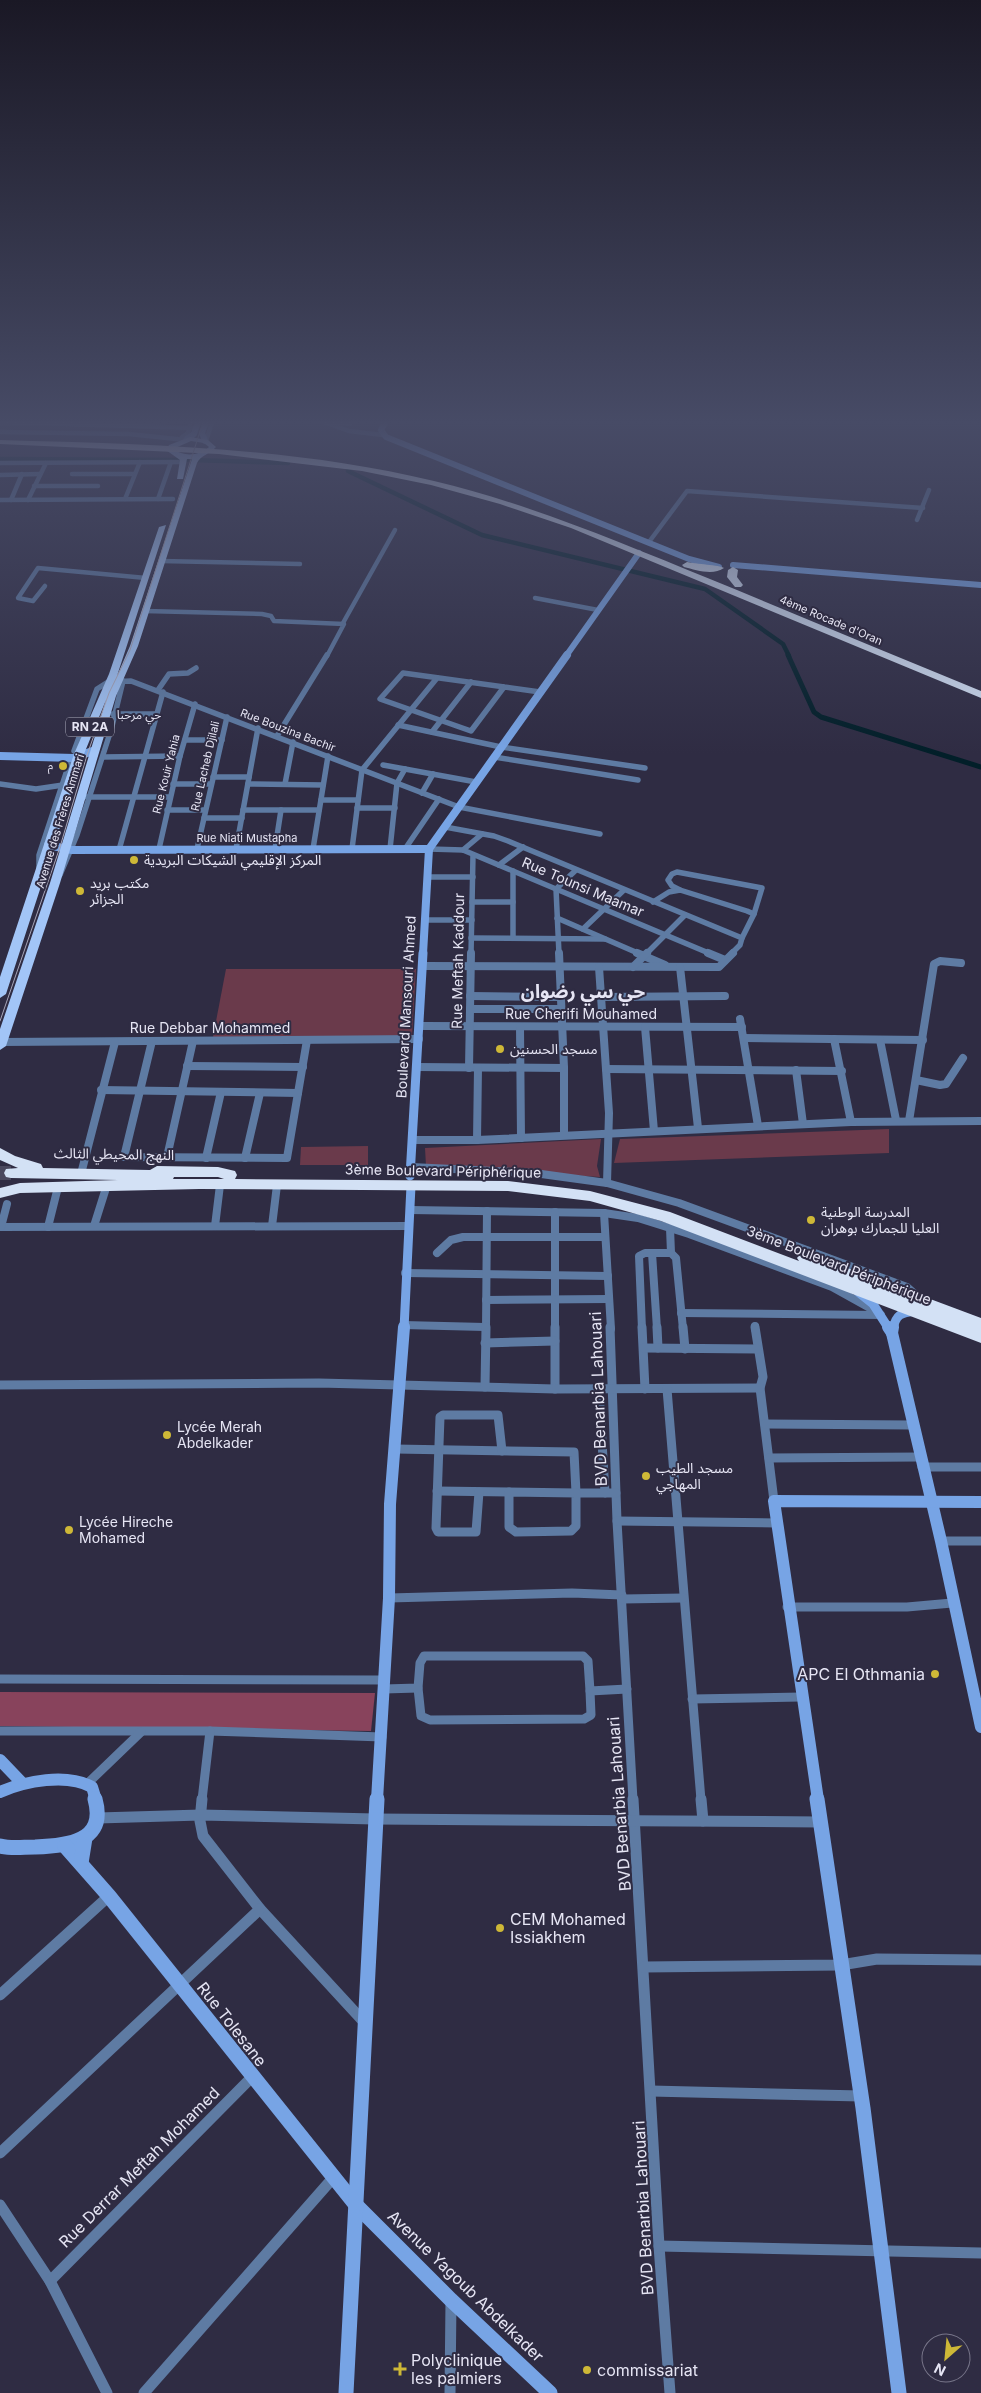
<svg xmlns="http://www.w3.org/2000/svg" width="981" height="2393" viewBox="0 0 981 2393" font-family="Inter,'Noto Sans Arabic',sans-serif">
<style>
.green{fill:#6a3a4b}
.forest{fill:#88435c}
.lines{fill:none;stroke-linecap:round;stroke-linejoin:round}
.canal-far1{stroke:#021f29;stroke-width:4.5}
.canal{stroke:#021f29;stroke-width:5}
.highway-tunnel{stroke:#4a485e;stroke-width:14;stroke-dasharray:14 8;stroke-linecap:butt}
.street-far4{stroke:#5e7ba3;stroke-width:4.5}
.street-far3{stroke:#5e7ba3;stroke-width:5.5}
.street-far2{stroke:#5e7ba3;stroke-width:8}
.street-far1{stroke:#5e7ba3;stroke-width:9}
.street{stroke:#5e7ba3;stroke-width:11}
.secondary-far4{stroke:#77a4e5;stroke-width:6}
.secondary-far3{stroke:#77a4e5;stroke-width:8}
.secondary-far2{stroke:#77a4e5;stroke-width:9}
.secondary-far1{stroke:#77a4e5;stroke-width:12}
.secondary{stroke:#77a4e5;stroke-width:15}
.primary{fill:#a2c5f7;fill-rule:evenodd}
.highway{fill:#d3e1f5;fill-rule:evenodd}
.tram{stroke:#a8a6b8;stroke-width:1}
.poi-dot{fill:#ceb837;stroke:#2f2c43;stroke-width:2}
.labels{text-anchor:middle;stroke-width:4;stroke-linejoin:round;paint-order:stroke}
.far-street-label{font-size:11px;fill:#e6e5f4;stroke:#2f2c43}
.far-poi-label{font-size:11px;fill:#e6e5f4;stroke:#2f2c43;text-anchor:end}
.far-neighbourhood-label{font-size:12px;fill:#e6e5f4;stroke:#2f2c43}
.shield{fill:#2f2c43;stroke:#afaebf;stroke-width:1}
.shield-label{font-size:12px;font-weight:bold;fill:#e6e5f4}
.poi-label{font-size:14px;fill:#e6e5f4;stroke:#2f2c43;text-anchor:start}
.street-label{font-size:14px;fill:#e6e5f4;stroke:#2f2c43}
.near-street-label{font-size:16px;fill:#e6e5f4;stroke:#2f2c43}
.near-poi-label{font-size:16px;fill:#e6e5f4;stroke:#2f2c43;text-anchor:start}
.district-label{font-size:19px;font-weight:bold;fill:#e6e5f4;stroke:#2f2c43}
</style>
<rect width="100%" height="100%" fill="#2f2c43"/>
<!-- green -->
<g class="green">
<path d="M 226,969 L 416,969 L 412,1036 L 213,1037 Z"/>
<path d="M 889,1129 L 889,1153 L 614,1163 L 620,1139 Z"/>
<path d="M 601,1139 L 597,1166 L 600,1177 L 426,1166 L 425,1148 Z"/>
<path d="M 368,1146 L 368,1165 L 300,1165 L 301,1147 Z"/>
</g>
<!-- forest -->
<path class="forest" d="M 0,1692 L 375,1693 L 371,1731 L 0,1726 Z"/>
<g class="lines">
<!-- canal-far1 -->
<g class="canal-far1">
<path d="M 0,459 L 187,460"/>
<path d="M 192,460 L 288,463"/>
<path d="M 348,471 L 482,535 L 705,589 L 783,644 L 789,656"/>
</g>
<!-- canal -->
<path class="canal" d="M 788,655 L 814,712 L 821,717 L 981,767"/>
<!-- highway-tunnel -->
<path class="highway-tunnel" d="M 0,1173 L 11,1173"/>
<!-- street-far4 -->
<g class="street-far4">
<path d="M 136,419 L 162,420"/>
<path d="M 315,419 L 349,431 L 383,435"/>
<path d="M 0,422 L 196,428"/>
<path d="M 330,422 L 350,424"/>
<path d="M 0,432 L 129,434 L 186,440"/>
<path d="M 182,437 L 188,433 L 191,419"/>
<path d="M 206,441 L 213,419"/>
<path d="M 0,463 L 184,462"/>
<path d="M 72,474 L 134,474"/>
<path d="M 0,475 L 40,474"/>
<path d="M 34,486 L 98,486"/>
<path d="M 125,499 L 140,462"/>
<path d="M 158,499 L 171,462"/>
<path d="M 0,500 L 173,499"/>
<path d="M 11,500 L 22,474"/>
<path d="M 28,500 L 46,463"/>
<path d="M 917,520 L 929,490"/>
<path d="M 649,542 L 687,491 L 923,508"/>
<path d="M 161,561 L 300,564"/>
<path d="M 45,586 L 33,601 L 18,598 L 38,568 L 146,578"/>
<path d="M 535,598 L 598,610"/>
<path d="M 145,611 L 262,614 L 271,616 L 274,621 L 344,624 L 327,656"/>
<path d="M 343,623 L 395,530"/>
</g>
<!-- street-far3 -->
<g class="street-far3">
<path d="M 504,687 L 471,731 L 380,699 L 403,673 L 540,692"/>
<path d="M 158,690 L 169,674 L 188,673 L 196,668"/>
<path d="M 113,714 L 156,714"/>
<path d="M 398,725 L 501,747 L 645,768"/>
<path d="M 432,732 L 471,682"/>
<path d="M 277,736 L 327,655"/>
<path d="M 185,740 L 222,740"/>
<path d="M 79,754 L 74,751 L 97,689 L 108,682 L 131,681 L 459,807 L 600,834"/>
<path d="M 103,757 L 180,756"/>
<path d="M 494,757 L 638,780"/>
<path d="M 383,765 L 476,782"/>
<path d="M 213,777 L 249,777"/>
<path d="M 0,784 L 36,789 L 63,785"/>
<path d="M 173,784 L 211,784"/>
<path d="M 248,784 L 323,785"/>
<path d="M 285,784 L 293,742"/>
<path d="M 422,793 L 433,774"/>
<path d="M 87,797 L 170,797"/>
<path d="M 321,800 L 358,800"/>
<path d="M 357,808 L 395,808"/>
<path d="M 167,810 L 205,810"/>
<path d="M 243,810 L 319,810"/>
<path d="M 204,818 L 242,818"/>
<path d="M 445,827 L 494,836 L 508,841 L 742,938 L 740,945 L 731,954"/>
<path d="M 159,849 L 180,756 L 195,704"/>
<path d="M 197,849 L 227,717"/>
<path d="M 236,849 L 258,728"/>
<path d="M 275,849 L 281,810"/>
<path d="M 313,849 L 328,756"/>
<path d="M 352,849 L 362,770 L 437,678"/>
<path d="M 390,849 L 397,783 L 405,769"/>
<path d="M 405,849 L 439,799"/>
<path d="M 429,849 L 463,850 L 711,954"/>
<path d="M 119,850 L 163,692"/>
<path d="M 463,850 L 482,834"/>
<path d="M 499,865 L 523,847"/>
<path d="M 39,870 L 39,855 L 71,758"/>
<path d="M 513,871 L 513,938"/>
<path d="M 60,875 L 77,835 L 111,730 L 123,681"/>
<path d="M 427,877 L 473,877"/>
<path d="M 680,890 L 672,886 L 668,880 L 672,874 L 677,872 L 762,888 L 754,914"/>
<path d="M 472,902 L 513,902"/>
<path d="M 653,902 L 669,892 L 680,890 L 747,911 L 754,914 L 742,938"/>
<path d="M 557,918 L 640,954"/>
<path d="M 424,920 L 472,920"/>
<path d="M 583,929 L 624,890"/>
<path d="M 471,938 L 605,939"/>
<path d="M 471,954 L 473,855"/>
<path d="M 559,954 L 556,889 L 576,870"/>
<path d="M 646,954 L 685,915"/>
</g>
<!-- street-far2 -->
<g class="street-far2">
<path d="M 559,953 L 564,1068 L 564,1135"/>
<path d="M 637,953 L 665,965"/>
<path d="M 708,953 L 725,960"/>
<path d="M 423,966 L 719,967 L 733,953"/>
<path d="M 599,967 L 609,1113 L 607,1183"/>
<path d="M 633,967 L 647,953"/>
<path d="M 680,967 L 698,1128"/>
<path d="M 470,996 L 560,997"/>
<path d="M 601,997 L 725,996"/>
<path d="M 470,1009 L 560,1009"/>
<path d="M 740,1019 L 758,1126"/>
<path d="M 420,1026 L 742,1027"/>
<path d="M 520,1027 L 521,1138"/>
<path d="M 645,1027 L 654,1131"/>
<path d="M 744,1038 L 923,1040"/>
<path d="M 834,1039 L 851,1122"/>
<path d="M 880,1040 L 896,1120"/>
<path d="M 152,1041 L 124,1157 L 287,1158 L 307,1040"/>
<path d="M 1,1042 L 419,1039"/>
<path d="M 187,1066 L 303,1067"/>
<path d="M 417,1067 L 564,1068"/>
<path d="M 469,1068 L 471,953"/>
<path d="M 606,1069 L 842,1071"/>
<path d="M 796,1070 L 803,1124"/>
<path d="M 916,1080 L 940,1085 L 946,1084 L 963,1058"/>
<path d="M 101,1090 L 298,1093"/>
<path d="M 909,1121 L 934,964 L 940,961 L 961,963"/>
<path d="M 413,1140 L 477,1140 L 851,1122 L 981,1121"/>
<path d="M 477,1140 L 478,1068"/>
<path d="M 167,1157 L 193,1041"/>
<path d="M 206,1158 L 221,1092"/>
<path d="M 245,1158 L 260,1093"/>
<path d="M 411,1167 L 534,1173 L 607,1183 L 679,1203 L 907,1287 L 924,1302"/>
<path d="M 82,1170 L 115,1042"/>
<path d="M 410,1210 L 604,1213 L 638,1218 L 689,1234 L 832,1287 L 877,1312"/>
<path d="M 555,1212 L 555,1329"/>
<path d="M 604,1213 L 611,1329"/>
<path d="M 94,1226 L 106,1188"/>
<path d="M 215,1226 L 220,1185"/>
<path d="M 272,1226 L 277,1185"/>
<path d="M 0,1227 L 409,1226"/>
<path d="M 1,1227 L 7,1204"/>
<path d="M 48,1227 L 58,1187"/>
<path d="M 437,1253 L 451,1240 L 463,1237 L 605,1237"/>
<path d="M 652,1253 L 657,1329"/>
<path d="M 671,1253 L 676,1258 L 683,1329"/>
<path d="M 405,1273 L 608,1276"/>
<path d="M 486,1300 L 609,1299"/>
<path d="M 681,1313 L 881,1315"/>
<path d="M 403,1325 L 485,1327"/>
<path d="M 755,1326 L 755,1329"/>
<path d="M 486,1329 L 487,1211"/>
<path d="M 642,1329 L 639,1256 L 645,1253 L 671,1253 L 670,1228"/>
</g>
<!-- street-far1 -->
<g class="street-far1">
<path d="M 555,1327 L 555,1389"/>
<path d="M 610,1327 L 617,1521 L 633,1800"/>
<path d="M 642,1327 L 645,1389"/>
<path d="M 657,1327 L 658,1348"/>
<path d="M 683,1327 L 685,1349"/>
<path d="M 755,1327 L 763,1377 L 760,1388 L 774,1501"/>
<path d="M 485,1343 L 555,1341"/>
<path d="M 644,1348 L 757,1349"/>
<path d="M 0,1385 L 319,1383 L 555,1389 L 760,1388"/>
<path d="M 485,1387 L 486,1327"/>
<path d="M 667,1389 L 701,1800"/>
<path d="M 599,1390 L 605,1493"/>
<path d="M 765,1424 L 912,1425"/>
<path d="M 395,1449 L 574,1452 L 576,1493 L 616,1493"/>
<path d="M 769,1458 L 920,1457"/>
<path d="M 922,1467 L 981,1467"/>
<path d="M 437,1491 L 509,1492"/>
<path d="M 479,1492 L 476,1532 L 438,1532 L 436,1528 L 440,1417 L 443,1415 L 498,1415 L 502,1451"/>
<path d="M 509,1492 L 576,1493 L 576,1526 L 571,1531 L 516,1532 L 509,1527 Z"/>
<path d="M 617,1521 L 777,1523"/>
<path d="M 941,1541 L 981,1541"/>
<path d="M 389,1598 L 572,1593 L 622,1595"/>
<path d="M 623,1599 L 683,1598"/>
<path d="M 787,1607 L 907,1607 L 952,1603"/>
<path d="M 0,1679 L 384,1680"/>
<path d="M 418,1688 L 421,1716 L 430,1720 L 584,1719 L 591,1715 L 590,1691"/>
<path d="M 384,1689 L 418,1688 L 420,1663 L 424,1656 L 583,1656 L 588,1661 L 590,1691 L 627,1689"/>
<path d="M 692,1699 L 801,1697"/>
<path d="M 0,1731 L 210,1731 L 382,1737"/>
<path d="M 88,1783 L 141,1732"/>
<path d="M 202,1800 L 210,1731"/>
</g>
<!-- street -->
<g class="street">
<path d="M 202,1799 L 200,1821 L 203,1836 L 260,1909 L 364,2022"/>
<path d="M 633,1799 L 659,2246 L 670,2393"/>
<path d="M 701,1799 L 703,1821"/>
<path d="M 98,1818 L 201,1815 L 375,1819 L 821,1822"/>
<path d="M 644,1967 L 841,1965 L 877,1959 L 981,1960"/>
<path d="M 0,1995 L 109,1896"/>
<path d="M 651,2091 L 861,2096"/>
<path d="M 0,2153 L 260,1909"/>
<path d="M 0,2205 L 50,2281 L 107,2393"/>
<path d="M 659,2246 L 981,2253"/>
<path d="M 50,2281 L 252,2077"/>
<path d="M 144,2393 L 333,2178"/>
<path d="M 450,2393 L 451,2300"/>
</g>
<!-- secondary-far4 -->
<g class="secondary-far4">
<path d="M 387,419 L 381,430 L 386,437 L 689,559 L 719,567"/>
<path d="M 187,439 L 194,434 L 199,419"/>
<path d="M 205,441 L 202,433 L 207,419"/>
<path d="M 733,565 L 981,585"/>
<path d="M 566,656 L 639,553"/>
</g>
<!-- secondary-far3 -->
<g class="secondary-far3">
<path d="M 0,756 L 74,758 L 95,750"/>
<path d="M 48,845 L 72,850 L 429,849"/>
<path d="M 429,849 L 567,655"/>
<path d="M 423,954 L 429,849"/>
</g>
<!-- secondary-far2 -->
<g class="secondary-far2">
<path d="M 410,1176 L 423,953"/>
<path d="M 858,1292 L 873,1304 L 889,1329"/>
<path d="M 404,1329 L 411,1186"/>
<path d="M 893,1329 C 896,1314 901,1313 915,1311"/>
</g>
<!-- secondary-far1 -->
<g class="secondary-far1">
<path d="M 888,1327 L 892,1333"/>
<path d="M 893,1327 L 892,1333 L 941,1541 L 981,1727"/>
<path d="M 0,1760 L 22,1783"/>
<path d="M 0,1792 C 25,1781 67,1773 92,1787 L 96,1800"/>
<path d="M 377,1800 L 389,1598 L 390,1504 L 404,1327"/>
<path d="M 818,1800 L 774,1501 L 981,1502"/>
</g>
<!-- secondary -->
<g class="secondary">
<path d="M 817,1799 L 863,2108 L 899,2393"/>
<path d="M 0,1846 C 11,1849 23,1847 35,1847 C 67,1846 107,1842 95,1799"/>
<path d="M 65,1846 L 109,1896 L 356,2205 L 451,2300 L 550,2393"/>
<path d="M 81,1863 L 85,1838"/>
<path d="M 346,2393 L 377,1799"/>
</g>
<!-- primary -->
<path class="primary" d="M 190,437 L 208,440 L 216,447 C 210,454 201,455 197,463 L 138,646 L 116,696 L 60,883 L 6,1046 L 0,1050 L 0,1029 L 50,883 L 106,700 L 84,754 L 6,994 L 0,998 L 0,977 L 74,754 L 109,674 L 159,527 L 166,525 L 117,676 L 130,646 L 192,459 L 187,459 L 183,479 L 177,479 L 180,460 L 166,450 L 169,445 ZM 191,441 L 204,443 L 209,447 C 199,456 184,457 173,449 Z"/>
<!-- highway -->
<g class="highway">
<path d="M 0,440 C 145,444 293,447 434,481 C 530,504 619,542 710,579 C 800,616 891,654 981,691 L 981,698 L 571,528 L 500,504 L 431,485 L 362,471 L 219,454 L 0,444 Z"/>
<path d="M 687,562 C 695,564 720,565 724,568 C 713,576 696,570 684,567 L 682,565 Z"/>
<path d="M 733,567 L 738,570 L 737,577 L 743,585 L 741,587 L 735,587 L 727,577 L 728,570 Z"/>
<path d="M 0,1148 L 15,1156 L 41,1164 L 43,1168 L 150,1170 L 157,1166 L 218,1167 L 235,1171 L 237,1175 L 235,1179 L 508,1181 L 590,1191 L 670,1212 L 799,1261 L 797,1258 L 800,1254 L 810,1254 L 981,1318 L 981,1343 L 661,1221 L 590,1201 L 508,1191 L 199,1189 L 20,1193 L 0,1198 L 0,1188 L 20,1183 L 118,1180 L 11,1178 L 6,1177 L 4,1173 L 6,1169 L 18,1168 L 0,1160 ZM 174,1177 L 218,1177 L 224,1179 L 173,1179 Z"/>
</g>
<!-- tram -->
<path class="tram" d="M 0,1021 L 60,847 L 87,755 L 109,693 L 130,650 L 204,419"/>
</g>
<!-- sky -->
<linearGradient id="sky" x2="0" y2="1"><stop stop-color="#1a1825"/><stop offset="0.56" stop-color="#474b66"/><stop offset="1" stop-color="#474b66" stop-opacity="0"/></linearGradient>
<rect width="981" height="754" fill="url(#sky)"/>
<!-- markers -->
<g class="poi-dot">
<circle cx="63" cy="766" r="5"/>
<circle cx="134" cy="860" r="5"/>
<circle cx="80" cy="891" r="5"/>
<circle cx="500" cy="1049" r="5"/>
<circle cx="811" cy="1220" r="5"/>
<circle cx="167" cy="1435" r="5"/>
<circle cx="646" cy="1476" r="5"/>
<circle cx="69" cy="1530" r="5"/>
<circle cx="935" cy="1674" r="5"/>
<circle cx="500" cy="1928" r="5"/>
<path d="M397.5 2361.5h5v5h5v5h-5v5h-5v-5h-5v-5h5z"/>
<circle cx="587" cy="2370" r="5"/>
</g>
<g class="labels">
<!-- far-street labels -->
<g class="far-street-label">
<text transform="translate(831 620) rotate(23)" y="4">4ème Rocade d'Oran</text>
<text transform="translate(288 730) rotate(21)" y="4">Rue Bouzina Bachir</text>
<text transform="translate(205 766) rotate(-77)" y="4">Rue Lacheb Djilali</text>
<text transform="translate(166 774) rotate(-76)" y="4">Rue Kouir Yahia</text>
<text transform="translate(60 821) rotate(-73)" y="4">Avenue des Frères Ammari</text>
<text x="247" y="842">Rue Niati Mustapha</text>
</g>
<!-- far-poi labels -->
<g class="far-poi-label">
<text x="53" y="770">م</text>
</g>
<!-- far-neighbourhood labels -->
<g class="far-neighbourhood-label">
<text x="139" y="719">حي مرحبا</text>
</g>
<!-- shield labels -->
<rect class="shield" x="66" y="717.5" width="48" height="19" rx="4"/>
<g class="shield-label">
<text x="90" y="731">RN 2A</text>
</g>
<!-- poi labels -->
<g class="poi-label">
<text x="144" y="865">المركز الإقليمي الشيكات البريدية</text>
<text x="90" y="888">مكتب بريد<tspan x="90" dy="16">الجزائر</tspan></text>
<text x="510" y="1054">مسجد الحسنين</text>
<text x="821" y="1217">المدرسة الوطنية<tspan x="821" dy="16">العليا للجمارك بوهران</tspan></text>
<text x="177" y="1432">Lycée Merah<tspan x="177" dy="16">Abdelkader</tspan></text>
<text x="656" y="1473">مسجد الطيب<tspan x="656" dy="16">المهاجي</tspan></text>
<text x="79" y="1527">Lycée Hireche<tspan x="79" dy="16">Mohamed</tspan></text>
</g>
<!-- street labels -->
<g class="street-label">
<text transform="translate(583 887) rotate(23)" y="5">Rue Tounsi Maamar</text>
<text transform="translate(458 961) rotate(-89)" y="5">Rue Meftah Kaddour</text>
<text transform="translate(406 1007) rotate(-87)" y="5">Boulevard Mansouri Ahmed</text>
<text x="581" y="1019">Rue Cherifi Mouhamed</text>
<text x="210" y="1033">Rue Debbar Mohammed</text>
<text transform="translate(114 1154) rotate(1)" y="5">النهج المحيطي الثالث</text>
<text transform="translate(443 1171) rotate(1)" y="5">3ème Boulevard Périphérique</text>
<text transform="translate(839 1265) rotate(21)" y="5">3ème Boulevard Périphérique</text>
</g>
<!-- near-street labels -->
<g class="near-street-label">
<text transform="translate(598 1399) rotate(-92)" y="6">BVD Benarbia Lahouari</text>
<text transform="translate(619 1804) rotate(-94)" y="6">BVD Benarbia Lahouari</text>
<text transform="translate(232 2024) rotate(52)" y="6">Rue Tolesane</text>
<text transform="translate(139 2167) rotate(-45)" y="6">Rue Derrar Meftah Mohamed</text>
<text transform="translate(643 2208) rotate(-93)" y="6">BVD Benarbia Lahouari</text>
<text transform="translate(466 2286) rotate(44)" y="6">Avenue Yagoub Abdelkader</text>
</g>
<!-- near-poi labels -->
<g class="near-poi-label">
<text x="925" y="1680" text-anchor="end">APC El Othmania</text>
<text x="510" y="1925">CEM Mohamed<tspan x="510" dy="18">Issiakhem</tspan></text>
<text x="411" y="2366">Polyclinique<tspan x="411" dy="18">les palmiers</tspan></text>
<text x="597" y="2376">commissariat</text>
</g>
<!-- district labels -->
<g class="district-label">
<text x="583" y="998">حي سي رضوان</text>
</g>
</g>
<!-- north arrow -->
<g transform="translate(946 2358) rotate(207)"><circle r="24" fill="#2f2c43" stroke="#78768a"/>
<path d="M0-4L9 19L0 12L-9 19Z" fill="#ceb837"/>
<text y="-8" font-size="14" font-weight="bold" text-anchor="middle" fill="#e6e5f4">N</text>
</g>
</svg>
